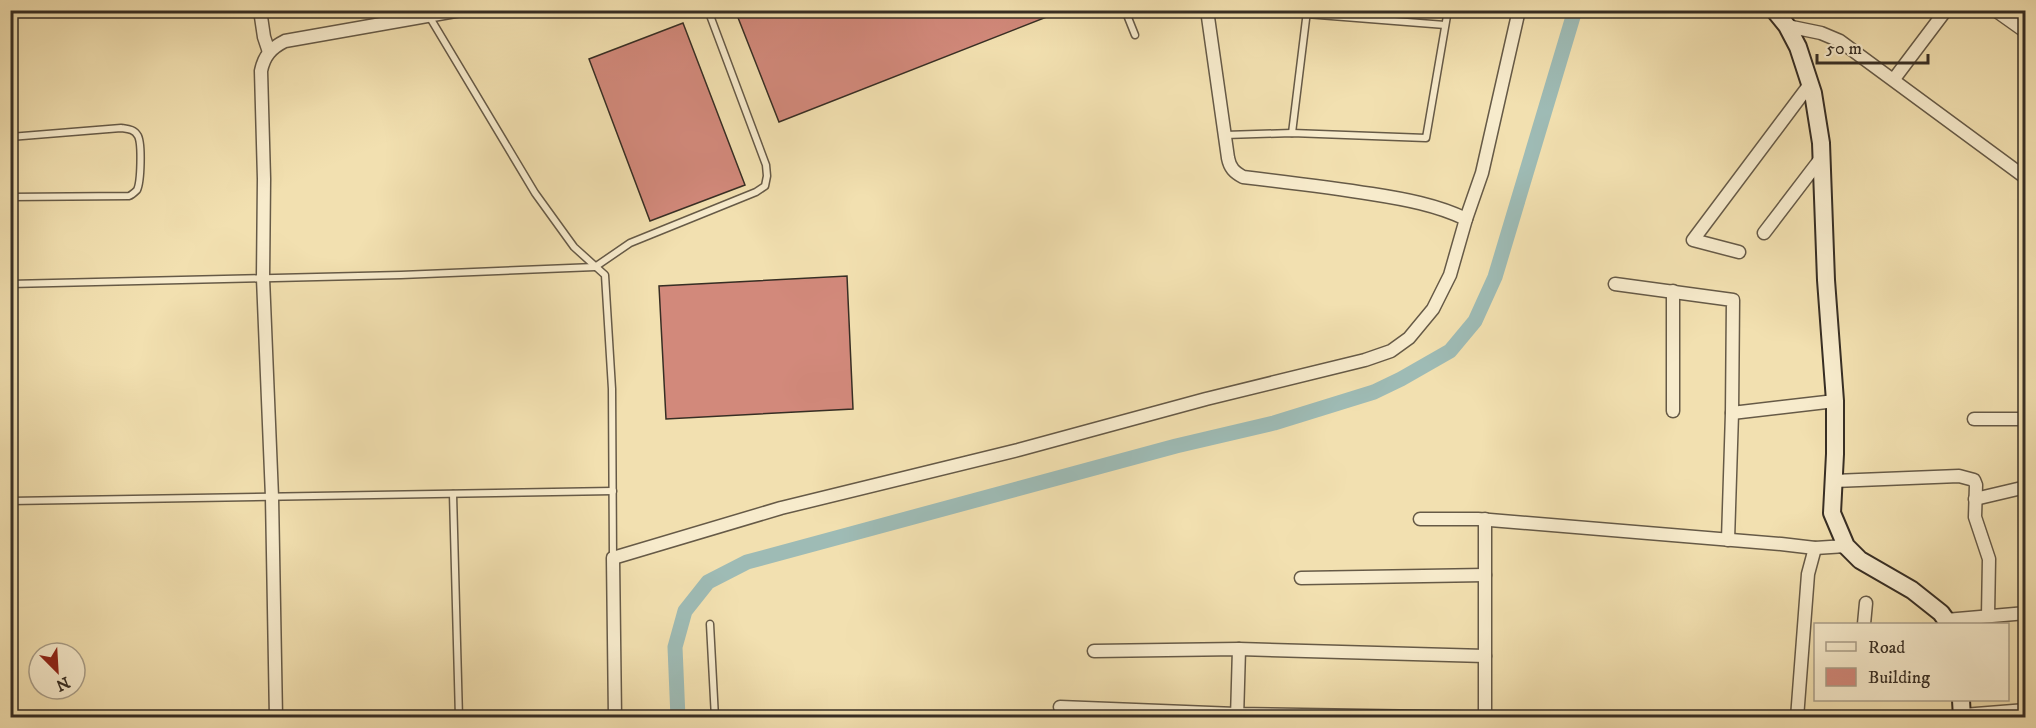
<svg xmlns="http://www.w3.org/2000/svg" width="2036" height="728" viewBox="0 0 2036 728" font-family="'IM FELL DW Pica',serif">
<style>
.lines{fill:none;stroke-linecap:round;stroke-linejoin:round}
.canal{stroke:#9ebbb5;stroke-width:15}
.building{fill:#d2897b;stroke:#372e24;stroke-width:1.5}
.lane-casing{stroke:#665a47;stroke-width:9}
.street-casing{stroke:#665a47;stroke-width:15}
.secondary-casing{stroke:#372e24;stroke-width:20}
.lane{stroke:#f7ebcc;stroke-width:6}
.street{stroke:#f7ebcc;stroke-width:12}
.secondary{stroke:#f7ebcc;stroke-width:16}
</style>
<rect width="100%" height="100%" fill="#f2e0b0"/>
<filter id="stains"><feTurbulence type="fractalNoise" baseFrequency=".00333" numOctaves="4"/><feColorMatrix values="0 0 0 0 .2 0 0 0 0 .09 0 0 0 0 .02 0 0 0 .5 -.17"/></filter>
<radialGradient id="worn" r=".72"><stop offset=".6" stop-color="#630" stop-opacity="0"/><stop offset="1" stop-color="#630" stop-opacity=".3"/></radialGradient>
<g class="lines">
<!-- canal -->
<path class="canal" d="M 678,718 L 675,647 L 685,611 L 708,582 L 747,562 L 1176,446 L 1274,423 L 1374,392 L 1401,379 L 1450,351 L 1475,321 L 1495,277 L 1575,10"/>
</g>
<!-- building -->
<g class="building">
<path d="M 735,10 L 1062,10 L 1062,11 L 779,122 Z"/>
<path d="M 683,23 L 745,185 L 650,221 L 589,59 Z"/>
<path d="M 847,276 L 853,409 L 666,419 L 659,286 Z"/>
</g>
<g class="lines">
<!-- lane casing -->
<g class="lane-casing">
<g id="lane">
<path d="M 1125,10 L 1135,35"/>
<path d="M 1306,14 L 1445,25"/>
<path d="M 429,16 L 535,193 L 574,247 L 605,275 L 612,389 L 613,558"/>
<path d="M 1292,133 L 1307,11"/>
<path d="M 1225,135 L 1292,133 L 1426,138 L 1448,10"/>
<path d="M 10,137 L 121,128 C 128,129 134,129 138,136 C 142,144 141,182 137,190 C 135,192 132,195 129,196 L 10,197"/>
<path d="M 10,284 L 401,275 L 595,267 L 630,243 L 756,192 L 765,186 L 767,176 L 766,165 L 708,10"/>
<path d="M 453,494 L 459,718"/>
<path d="M 10,501 L 613,491"/>
<path d="M 710,624 L 715,718"/>
</g>
</g>
<!-- street casing -->
<g class="street-casing">
<g id="street">
<path d="M 260,10 L 264,37 L 269,52"/>
<path d="M 1995,10 L 2026,32"/>
<path d="M 1787,26 L 1821,33 L 1840,41 L 2026,178"/>
<path d="M 1894,79 L 1946,10"/>
<path d="M 1466,219 L 1482,173 L 1519,10"/>
<path d="M 1764,233 L 1822,157"/>
<path d="M 1739,252 L 1693,240 L 1810,84"/>
<path d="M 1615,284 L 1733,300 L 1732,413 L 1835,401"/>
<path d="M 1673,411 L 1673,291"/>
<path d="M 1974,419 L 2026,419"/>
<path d="M 1834,481 L 1959,476 L 1974,480 L 1976,485 L 1975,517 L 1989,559 L 1988,616"/>
<path d="M 1975,499 L 2026,487"/>
<path d="M 1420,519 L 1478,519 L 1781,544 L 1815,548 L 1846,546"/>
<path d="M 1728,540 L 1732,413"/>
<path d="M 1301,578 L 1485,575"/>
<path d="M 1946,620 L 2026,613"/>
<path d="M 1864,624 L 1866,603"/>
<path d="M 1094,651 L 1239,649 L 1485,656"/>
<path d="M 1060,707 L 1236,714 L 1497,718"/>
<path d="M 1963,715 L 2026,710"/>
<path d="M 276,718 L 272,497 L 263,278 L 264,179 L 261,71 C 264,56 271,48 285,41 L 461,10"/>
<path d="M 615,718 L 613,558 L 781,508 L 1018,450 L 1206,399 L 1365,360 L 1391,351 L 1409,338 L 1433,309 L 1450,275 L 1466,219 C 1437,205 1404,199 1372,194 C 1329,187 1286,182 1243,177 C 1234,172 1230,168 1228,158 L 1207,10"/>
<path d="M 1237,718 L 1239,649"/>
<path d="M 1485,718 L 1485,519"/>
<path d="M 1797,718 L 1808,574 L 1815,548"/>
</g>
</g>
<!-- secondary casing -->
<g class="secondary-casing">
<g id="secondary">
<path d="M 1774,10 L 1787,26 L 1798,47 L 1813,93 L 1821,143 L 1826,280 L 1835,401 L 1835,454 L 1832,513 L 1846,546 L 1860,560 L 1912,590 L 1941,613 L 1949,624"/>
<path d="M 1961,700 L 1962,718"/>
</g>
</g>
<!-- lane -->
<use href="#lane" class="lane"/>
<!-- street -->
<use href="#street" class="street"/>
<!-- secondary -->
<use href="#secondary" class="secondary"/>
</g>
<!-- margin -->
<rect width="2036" height="728" fill="none" stroke="#f2e0b0" stroke-width="36"/>
<rect x="12" y="12" width="2012" height="704" fill="none" stroke="#372e24" stroke-width="3"/>
<rect x="18" y="18" width="2000" height="692" fill="none" stroke="#372e24" stroke-width="1.5"/>
<!-- legend -->
<rect x="1814" y="623" width="195" height="78" fill="#f7ebcc" stroke="#aa9f89" stroke-width="1.5"/>
<rect x="1826" y="642" width="30" height="9" fill="#f7ebcc" stroke="#aa9f89" stroke-width="1.5"/>
<text x="1868" y="653" font-size="18" fill="#372e24">Road</text>
<rect x="1826" y="668" width="30" height="18" fill="#d2897b" stroke="#aa9f89" stroke-width="1.5"/>
<text x="1868" y="683" font-size="18" fill="#372e24">Building</text>
<!-- north arrow -->
<g transform="translate(57 671) rotate(156)"><circle r="28" fill="#f7ebcc" stroke="#aa9f89" stroke-width="1.5"/>
<path d="M0-4.5L10 22L0 15L-10 22Z" fill="#8f2418"/>
<text y="-9" font-size="16" font-weight="bold" text-anchor="middle" fill="#372e24">N</text>
</g>
<!-- scale -->
<path d="M1817 54v9h111v-9" fill="none" stroke="#372e24" stroke-width="3"/>
<text x="1826" y="54" font-size="18" fill="#372e24" stroke="#f7ebcc" stroke-width="4.5" paint-order="stroke">50 m</text>
<rect width="100%" height="100%" filter="url(#stains)"/>
<rect width="100%" height="100%" fill="url(#worn)"/>
</svg>
